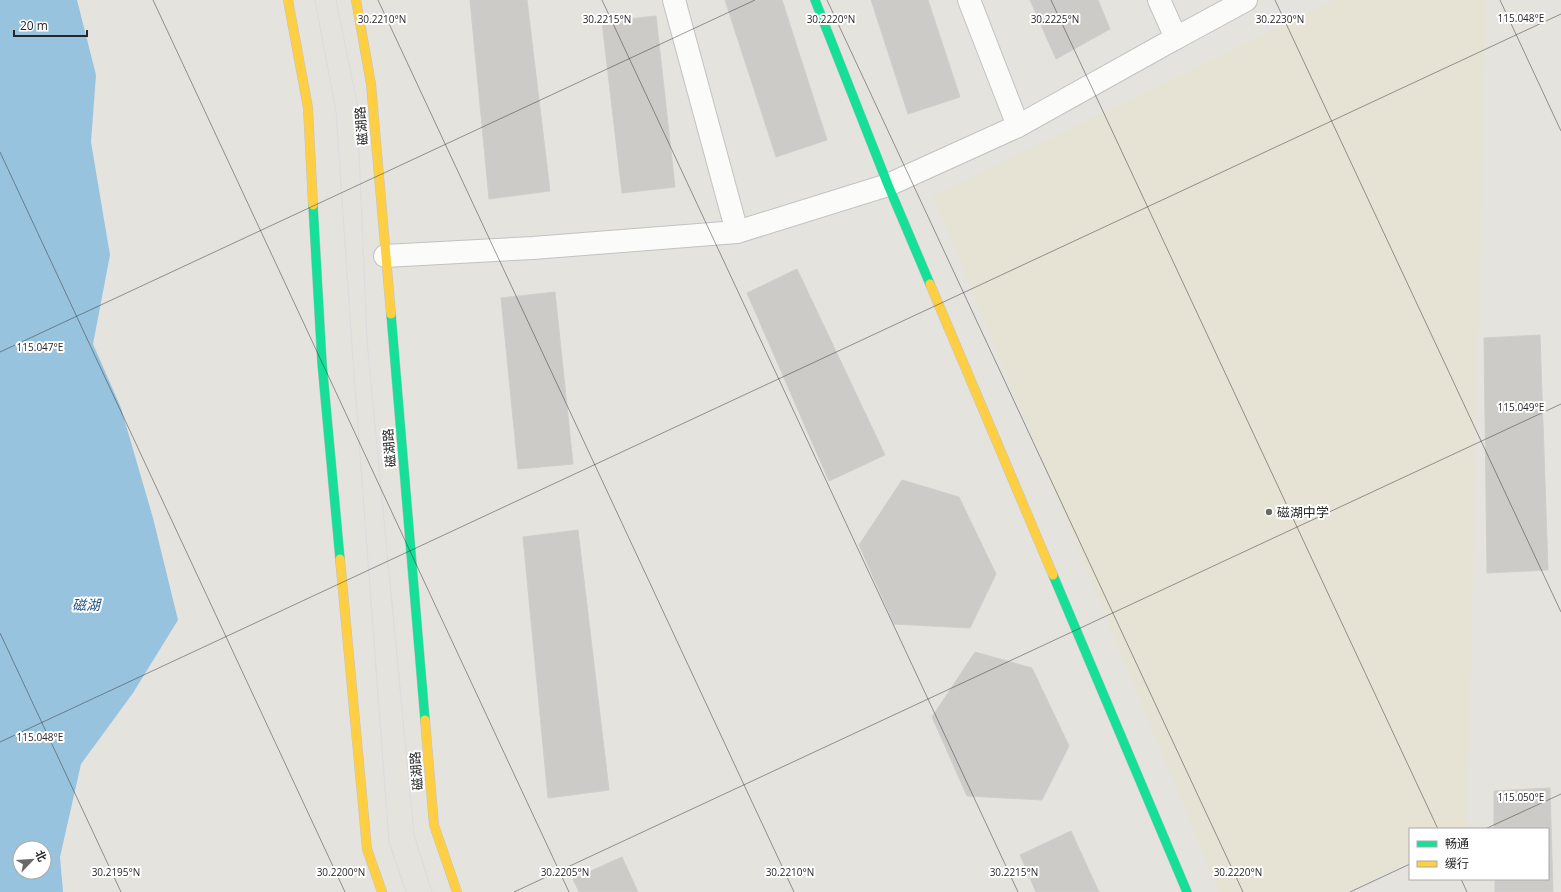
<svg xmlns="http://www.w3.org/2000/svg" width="1561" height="892" viewBox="0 0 1561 892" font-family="'Open Sans','Noto Sans SC',sans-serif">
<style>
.education{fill:#e6e3d4}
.water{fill:#98c3df;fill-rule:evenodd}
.building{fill:#cccbc7;stroke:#cfceca}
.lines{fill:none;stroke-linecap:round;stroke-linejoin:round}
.street-casing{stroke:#c3c2c3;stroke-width:24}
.fast-casing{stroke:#c3c2c3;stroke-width:10}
.slow-casing{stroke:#c3c2c3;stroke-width:10}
.street{stroke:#fbfbfa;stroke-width:22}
.fast{stroke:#16e098;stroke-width:9}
.slow{stroke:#ffcf43;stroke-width:9}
.tram{stroke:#dcdbdd;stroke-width:1}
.ticks{fill:none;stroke:#272727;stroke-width:1;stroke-opacity:0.45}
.poi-dot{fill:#696967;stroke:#fff;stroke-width:1.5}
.labels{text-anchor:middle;stroke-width:4;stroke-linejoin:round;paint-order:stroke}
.street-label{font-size:13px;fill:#272727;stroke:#fff}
.poi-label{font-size:13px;fill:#272727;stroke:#fff;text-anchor:start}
.water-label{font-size:14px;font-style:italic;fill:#1c5387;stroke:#fff}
.ticks-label{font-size:10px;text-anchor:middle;fill:#272727;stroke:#fff;stroke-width:4;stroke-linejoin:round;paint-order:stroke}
</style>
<rect width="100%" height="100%" fill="#e4e3de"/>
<!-- education -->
<path class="education" d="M 1335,0 L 1486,0 L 1467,829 L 1410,829 L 1410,861 L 1345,892 L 1219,892 L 933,196 Z"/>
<!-- water -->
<path class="water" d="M 0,0 L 77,0 L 96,75 L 91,142 L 110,255 L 93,344 L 121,408 L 153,518 L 178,620 L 133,693 L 81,764 L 60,857 L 63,892 L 0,892 ZM 20,848 L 44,848 L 44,872 L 20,872 Z"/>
<!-- building -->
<g class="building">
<path d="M 470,0 L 527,0 L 550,191 L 489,199 Z"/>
<path d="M 725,0 L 782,0 L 827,140 L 776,157 Z"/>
<path d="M 871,0 L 928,0 L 960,97 L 908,114 Z"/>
<path d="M 1030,0 L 1098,0 L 1110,29 L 1056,59 Z"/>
<path d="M 656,16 L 675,187 L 622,193 L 602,22 Z"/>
<path d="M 797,269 L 885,455 L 829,481 L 747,293 Z"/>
<path d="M 555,292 L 573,464 L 518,469 L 501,298 Z"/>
<path d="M 1540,335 L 1548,570 L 1487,573 L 1484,338 Z"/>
<path d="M 902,480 L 959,497 L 996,574 L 970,628 L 894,624 L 859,545 Z"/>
<path d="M 578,530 L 609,790 L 548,798 L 523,537 Z"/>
<path d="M 975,652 L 1032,668 L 1069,746 L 1042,800 L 967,796 L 932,717 Z"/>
<path d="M 1550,788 L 1553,892 L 1495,892 L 1495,879 L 1548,879 L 1548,829 L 1494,829 L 1494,791 Z"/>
<path d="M 1071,831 L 1099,892 L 1036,892 L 1020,855 Z"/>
<path d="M 622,857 L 638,892 L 579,892 L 573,879 Z"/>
</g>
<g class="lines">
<!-- street casing -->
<g class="street-casing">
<g id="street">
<path d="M 674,0 L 737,232"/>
<path d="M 969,0 L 1018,126"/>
<path d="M 1176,38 L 1246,0"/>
<path d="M 385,256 L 533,248 L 737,232 L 888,185 L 1018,126 L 1176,38 L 1159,0"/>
</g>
</g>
<!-- fast casing -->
<g class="fast-casing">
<g id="fast">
<path d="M 815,0 L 888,185 L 930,284"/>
<path d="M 313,205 L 322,363 L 340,559"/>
<path d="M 391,314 L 425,720"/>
<path d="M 1053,575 L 1187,892"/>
</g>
</g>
<!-- slow casing -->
<g class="slow-casing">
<g id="slow">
<path d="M 288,0 L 308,108 L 313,205"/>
<path d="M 356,0 L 371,84 L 391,314"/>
<path d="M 930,284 L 1053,575"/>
<path d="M 340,559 L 367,849 L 382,892"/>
<path d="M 425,720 L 434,825 L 457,892"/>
</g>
</g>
<!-- street -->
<use href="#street" class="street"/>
<!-- fast -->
<use href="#fast" class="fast"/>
<!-- slow -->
<use href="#slow" class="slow"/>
<!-- tram -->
<g class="tram">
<path d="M 315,0 L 336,112 L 353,360 L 389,842 L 406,892"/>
<path d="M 336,0 L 357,103 L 367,341 L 414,835 L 432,892"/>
</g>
</g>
<!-- ticks -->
<path class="ticks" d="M 153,0 L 569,892M 378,0 L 794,892M 602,0 L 1018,892M 827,0 L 1243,892M 1051,0 L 1438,829M 1275,0 L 1561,612M 1500,0 L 1561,131M 0,152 L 345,892M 0,352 L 755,0M 0,633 L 121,892M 0,742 L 1561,14M 1485,829 L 1561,794M 1461,879 L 1467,892M 514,892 L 1561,404M 1350,892 L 1410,864"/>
<!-- markers -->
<circle class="poi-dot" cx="1269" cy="512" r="4"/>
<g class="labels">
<!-- street labels -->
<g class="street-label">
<text transform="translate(361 126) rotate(-95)" y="5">磁湖路</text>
<text transform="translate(389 448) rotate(-95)" y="5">磁湖路</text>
<text transform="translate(416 771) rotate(-95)" y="5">磁湖路</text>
</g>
<!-- poi labels -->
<g class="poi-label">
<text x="1277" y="517">磁湖中学</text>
</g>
<!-- water labels -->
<g class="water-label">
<text x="86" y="610">磁湖</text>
</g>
</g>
<g class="ticks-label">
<text x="1521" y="22">115.048°E</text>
<text x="382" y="23">30.2210°N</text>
<text x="607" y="23">30.2215°N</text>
<text x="831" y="23">30.2220°N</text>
<text x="1055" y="23">30.2225°N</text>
<text x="1280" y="23">30.2230°N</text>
<text x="40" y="351">115.047°E</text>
<text x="1521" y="411">115.049°E</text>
<text x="40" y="741">115.048°E</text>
<text x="1521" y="801">115.050°E</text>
<text x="116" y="876">30.2195°N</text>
<text x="341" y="876">30.2200°N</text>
<text x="565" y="876">30.2205°N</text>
<text x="790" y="876">30.2210°N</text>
<text x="1014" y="876">30.2215°N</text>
<text x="1238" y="876">30.2220°N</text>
</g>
<!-- legend -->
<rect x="1409" y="828" width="140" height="52" fill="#ffffff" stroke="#a9a9a9"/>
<rect x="1417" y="841" width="20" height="6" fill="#16e098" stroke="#a9a9a9"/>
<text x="1445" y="848" font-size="12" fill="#272727">畅通</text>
<rect x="1417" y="861" width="20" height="6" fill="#ffcf43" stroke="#a9a9a9"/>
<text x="1445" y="868" font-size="12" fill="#272727">缓行</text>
<!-- north arrow -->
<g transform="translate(32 860) rotate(65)"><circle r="19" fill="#ffffff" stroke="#a9a9a9"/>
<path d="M0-3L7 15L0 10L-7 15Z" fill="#696967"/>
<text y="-6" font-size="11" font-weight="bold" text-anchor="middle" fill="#272727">北</text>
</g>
<!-- scale -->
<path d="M14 30v6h73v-6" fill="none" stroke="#272727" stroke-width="2"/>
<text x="20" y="30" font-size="12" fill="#272727" stroke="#ffffff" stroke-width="3" paint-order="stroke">20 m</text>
</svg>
